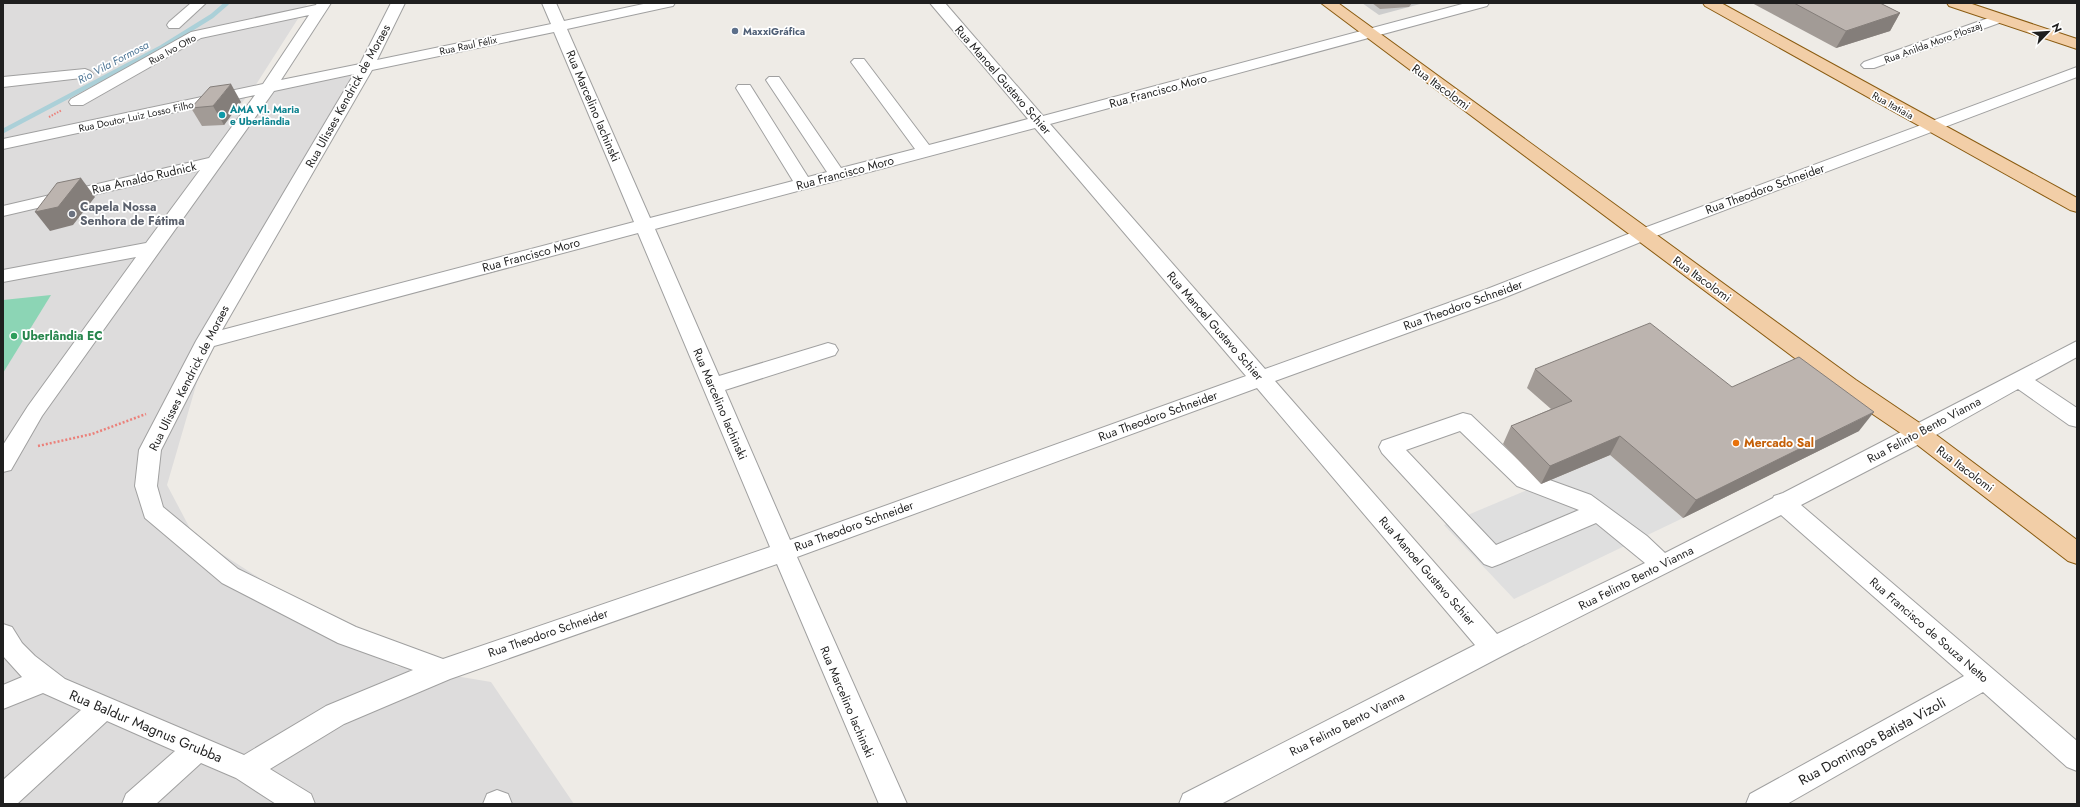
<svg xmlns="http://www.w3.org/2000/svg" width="2080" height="807" viewBox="0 0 2080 807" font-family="Jost,sans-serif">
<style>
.residential{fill:#dddcdc}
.religious{fill:#cdcdcd}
.pitch{fill:#8cd5b5}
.parking{fill:#dfdfdf}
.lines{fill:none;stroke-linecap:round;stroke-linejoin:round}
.stream{stroke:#abd0d8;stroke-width:4.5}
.minor-casing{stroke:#a0a0a0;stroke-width:2}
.major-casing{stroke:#8a5b10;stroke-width:2}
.path-far1{stroke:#eb807a;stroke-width:2;stroke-dasharray:1.5 1.5;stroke-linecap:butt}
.path{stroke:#eb807a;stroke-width:2.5;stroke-dasharray:2 2;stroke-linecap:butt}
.minor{fill:#fff;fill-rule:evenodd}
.major{fill:#f2cea7;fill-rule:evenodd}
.wall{fill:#a29b96}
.shaded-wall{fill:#847e7a}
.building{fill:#bcb4af;stroke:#847e7a}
.service-dot{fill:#5c6f8a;stroke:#fff;stroke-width:1.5}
.culture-dot{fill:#0f9aa8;stroke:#fff;stroke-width:1.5}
.worship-dot{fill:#6b7280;stroke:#fff;stroke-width:1.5}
.leisure-dot{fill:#2e9e5b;stroke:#fff;stroke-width:1.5}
.food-dot{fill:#e8710a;stroke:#fff;stroke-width:1.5}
.labels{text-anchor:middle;stroke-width:3.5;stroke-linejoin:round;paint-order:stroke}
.far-service-label{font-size:10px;font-weight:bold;fill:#4e5e75;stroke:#fff;text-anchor:start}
.far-street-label{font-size:10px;fill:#1f1f1f;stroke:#fff}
.far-culture-label{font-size:10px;font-weight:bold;fill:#0d838f;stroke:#fff;text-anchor:start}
.far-water-label{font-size:11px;font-style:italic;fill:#4e7696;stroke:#fff}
.street-label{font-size:12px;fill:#1f1f1f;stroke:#fff}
.worship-label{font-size:12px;font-weight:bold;fill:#5b616d;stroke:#fff;text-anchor:start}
.leisure-label{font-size:12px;font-weight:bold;fill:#27864d;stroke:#fff;text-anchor:start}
.food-label{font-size:12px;font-weight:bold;fill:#c56008;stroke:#fff;text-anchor:start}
.near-street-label{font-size:14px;fill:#1f1f1f;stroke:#fff}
</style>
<rect width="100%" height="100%" fill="#eeebe6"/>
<!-- residential -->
<path class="residential" d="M 3,3 L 308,3 L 257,83 L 232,116 L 261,110 L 279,85 L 376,63 L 211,334 L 167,485 L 194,536 L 396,666 L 491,682 L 574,804 L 3,804 Z"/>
<!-- religious -->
<path class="religious" d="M 1362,3 L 1424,3 L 1379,15 Z"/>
<!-- pitch -->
<path class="pitch" d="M 51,295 L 3,373 L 3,300 Z"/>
<!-- parking -->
<path class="parking" d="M 1610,455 L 1683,518 L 1514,599 L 1444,525 Z"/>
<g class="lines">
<!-- stream -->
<path class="stream" d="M 3,131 L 162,47 L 212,16 L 227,3"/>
<!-- minor casing -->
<g class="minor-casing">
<g id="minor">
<path d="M 191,3 L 206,3 L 179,28 L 169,28 L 167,25 L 169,22 Z"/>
<path d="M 317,3 L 331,3 L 281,80 L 360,64 L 391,3 L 405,3 L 377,60 L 551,24 L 542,3 L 556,3 L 564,21 L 648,3 L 675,3 L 673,6 L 668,7 L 567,29 L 650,218 L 793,181 L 736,88 L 738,85 L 750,85 L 808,177 L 827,172 L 766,80 L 769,77 L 779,77 L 841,168 L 915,149 L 851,62 L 854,59 L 864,59 L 929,145 L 1028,119 L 930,3 L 945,3 L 1043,116 L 1466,3 L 1489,3 L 1487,6 L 1050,124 L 1265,369 L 1487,289 L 1636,231 L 2077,67 L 2077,77 L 1648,239 L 1501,299 L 1275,381 L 1497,634 L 1645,563 L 1596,523 L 1500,564 L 1492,567 L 1484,564 L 1382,453 L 1379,447 L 1382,441 L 1463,413 L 1471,415 L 1533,474 L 1591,495 L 1647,536 L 1665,553 L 1773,498 L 1774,496 L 1783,493 L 2077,341 L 2077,357 L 2035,380 L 2077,408 L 2077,427 L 2069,425 L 2018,389 L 1927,440 L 1801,505 L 2077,741 L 2077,771 L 2067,767 L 1983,692 L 1787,804 L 1746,804 L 1750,794 L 1964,676 L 1781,515 L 1502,656 L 1221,804 L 1179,804 L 1183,794 L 1475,645 L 1257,388 L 797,557 L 907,804 L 879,804 L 777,564 L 450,679 L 344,724 L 270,769 L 311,794 L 315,804 L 276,804 L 236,778 L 201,763 L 156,804 L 122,804 L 126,794 L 175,751 L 107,721 L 17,804 L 3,804 L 3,780 L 81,710 L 43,693 L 3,709 L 3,685 L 22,677 L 3,656 L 3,624 L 12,627 L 22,643 L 35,656 L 65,679 L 244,755 L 326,706 L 413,670 L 338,643 L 222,583 L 145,518 L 135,486 L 139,450 L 196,341 L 354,74 L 274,91 L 42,416 L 11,470 L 3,472 L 3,445 L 28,406 L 136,257 L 3,282 L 3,270 L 146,243 L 200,170 L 3,216 L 3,206 L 209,158 L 255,95 L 3,149 L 3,139 L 263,84 L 309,15 L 201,38 L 83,105 L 71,105 L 69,102 L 71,99 L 191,32 L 316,5 ZM 554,32 L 634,222 L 222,330 L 372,70 ZM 1035,128 L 1246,376 L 790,540 L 725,390 L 835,355 L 838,350 L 835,345 L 828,343 L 719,376 L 655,229 ZM 638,233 L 770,547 L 443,659 L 356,627 L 238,569 L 163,507 L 157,486 L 161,450 L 214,346 ZM 1460,431 L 1517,486 L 1579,510 L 1496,545 L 1406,450 Z"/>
<path d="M 1997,15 L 2002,16 L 2004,19 L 2002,22 L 1874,68 L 1864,68 L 1861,65 L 1864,62 Z"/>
<path d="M 85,69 L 90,71 L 93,74 L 90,77 L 3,87 L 3,77 Z"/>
<path d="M 497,790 L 508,794 L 512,804 L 483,804 L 487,794 Z"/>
</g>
</g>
<!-- major casing -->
<g class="major-casing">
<g id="major">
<path d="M 1321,3 L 1338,3 L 1856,380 L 1927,428 L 2077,540 L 2077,564 L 2068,561 L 1911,440 L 1840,392 Z"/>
<path d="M 1703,3 L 1721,3 L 2077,198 L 2077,212 L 2070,210 L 1705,6 Z"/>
<path d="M 1947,3 L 1969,3 L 2077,39 L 2077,49 L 1949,6 Z"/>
</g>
</g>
<!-- path-far1 -->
<path class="path-far1" d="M 49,117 L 62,110"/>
<!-- path -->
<path class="path" d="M 38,446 L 92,434 L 146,414"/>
<!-- minor -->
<use href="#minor" class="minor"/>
<!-- major -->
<use href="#major" class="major"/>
</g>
<!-- wall -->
<g class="wall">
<path d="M 1372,3 L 1412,3 L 1409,7 L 1380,9 Z"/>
<path d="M 1752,3 L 1880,3 L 1900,13 L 1890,31 L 1836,48 Z"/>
<path d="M 241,102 L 224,125 L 202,126 L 191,108 Z"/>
<path d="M 1535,369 L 1732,387 L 1859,431 L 1683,518 L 1610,455 L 1541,484 L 1503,444 L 1511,426 L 1551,409 L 1527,388 Z"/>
</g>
<!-- shaded-wall -->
<g class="shaded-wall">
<path d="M 1900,13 L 1890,31 L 1836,48 L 1846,31 Z"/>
<path d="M 231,84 L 241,102 L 224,125 L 213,106 Z"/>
<path d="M 81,178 L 95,197 L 73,225 L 50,231 L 35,212 Z"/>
<path d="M 1874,412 L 1859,431 L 1683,518 L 1696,500 Z"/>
<path d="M 1620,436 L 1610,455 L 1541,484 L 1550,466 Z"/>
</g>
<!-- building -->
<g class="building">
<path d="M 1794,3 L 1880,3 L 1900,13 L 1846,31 Z"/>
<path d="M 231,84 L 213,106 L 191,108 L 210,87 Z"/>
<path d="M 81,178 L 58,207 L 35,212 L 57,183 Z"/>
<path d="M 1650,323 L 1732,387 L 1799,357 L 1874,412 L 1696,500 L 1620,436 L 1550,466 L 1511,426 L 1572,401 L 1535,369 Z"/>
</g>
<!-- markers -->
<circle class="service-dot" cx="735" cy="31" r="4"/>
<circle class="culture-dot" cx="222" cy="115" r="4"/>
<circle class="worship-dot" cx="72" cy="214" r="4"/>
<circle class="leisure-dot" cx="14" cy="336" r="4"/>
<circle class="food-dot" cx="1736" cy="443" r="4"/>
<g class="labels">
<!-- far-service labels -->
<g class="far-service-label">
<text x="743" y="35">MaxxiGráfica</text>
</g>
<!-- far-street labels -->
<g class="far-street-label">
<text transform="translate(1933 42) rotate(-20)" y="4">Rua Anilda Moro Ploszaj</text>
<text transform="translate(468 45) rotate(-12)" y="4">Rua Raul Félix</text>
<text transform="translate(172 49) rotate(-29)" y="4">Rua Ivo Otto</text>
<text transform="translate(1893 105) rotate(29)" y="4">Rua Itatiaia</text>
<text transform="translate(136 116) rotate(-12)" y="4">Rua Doutor Luiz Losso Filho</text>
</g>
<!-- far-culture labels -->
<g class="far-culture-label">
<text x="230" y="113">AMA Vl. Maria<tspan x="230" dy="12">e Uberlândia</tspan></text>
</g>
<!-- far-water labels -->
<g class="far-water-label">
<text transform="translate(113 62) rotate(-28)" y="4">Rio Vila Formosa</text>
</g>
<!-- street labels -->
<g class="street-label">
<text transform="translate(1003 80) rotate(49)" y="4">Rua Manoel Gustavo Schier</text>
<text transform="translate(1441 87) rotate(36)" y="4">Rua Itacolomi</text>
<text transform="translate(1158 91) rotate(-15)" y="4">Rua Francisco Moro</text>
<text transform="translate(348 96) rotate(-61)" y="4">Rua Ulisses Kendrick de Moraes</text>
<text transform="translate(593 106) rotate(67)" y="4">Rua Marcelino Iachinski</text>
<text transform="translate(845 173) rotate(-15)" y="4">Rua Francisco Moro</text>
<text transform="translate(144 178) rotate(-13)" y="4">Rua Arnaldo Rudnick</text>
<text transform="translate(1765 189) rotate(-20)" y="4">Rua Theodoro Schneider</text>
<text transform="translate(531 255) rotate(-15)" y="4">Rua Francisco Moro</text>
<text transform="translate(1702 279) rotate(36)" y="4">Rua Itacolomi</text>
<text transform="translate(1463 305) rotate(-20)" y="4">Rua Theodoro Schneider</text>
<text transform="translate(1215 326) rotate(49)" y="4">Rua Manoel Gustavo Schier</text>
<text transform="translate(189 378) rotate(-63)" y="4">Rua Ulisses Kendrick de Moraes</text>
<text transform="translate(720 404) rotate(67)" y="4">Rua Marcelino Iachinski</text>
<text transform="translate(1158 416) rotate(-20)" y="4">Rua Theodoro Schneider</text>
<text transform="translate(1924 430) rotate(-28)" y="4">Rua Felinto Bento Vianna</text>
<text transform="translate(1965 469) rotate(37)" y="4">Rua Itacolomi</text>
<text transform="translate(854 526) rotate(-20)" y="4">Rua Theodoro Schneider</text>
<text transform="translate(1427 571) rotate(49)" y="4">Rua Manoel Gustavo Schier</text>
<text transform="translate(1636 578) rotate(-27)" y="4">Rua Felinto Bento Vianna</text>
<text transform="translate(1929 630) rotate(41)" y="4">Rua Francisco de Souza Netto</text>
<text transform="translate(548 633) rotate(-19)" y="4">Rua Theodoro Schneider</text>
<text transform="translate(847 702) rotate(67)" y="4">Rua Marcelino Iachinski</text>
<text transform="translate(1347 724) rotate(-27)" y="4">Rua Felinto Bento Vianna</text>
</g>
<!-- worship labels -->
<g class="worship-label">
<text x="80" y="211">Capela Nossa<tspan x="80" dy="14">Senhora de Fátima</tspan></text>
</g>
<!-- leisure labels -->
<g class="leisure-label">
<text x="22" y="340">Uberlândia EC</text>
</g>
<!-- food labels -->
<g class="food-label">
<text x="1744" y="447">Mercado Sal</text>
</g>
<!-- near-street labels -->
<g class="near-street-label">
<text transform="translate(146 726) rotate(23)" y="5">Rua Baldur Magnus Grubba</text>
<text transform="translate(1872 741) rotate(-29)" y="5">Rua Domingos Batista Vizoli</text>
</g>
</g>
<!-- border -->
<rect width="2080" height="807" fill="none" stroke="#1f1f1f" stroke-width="8"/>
<!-- north arrow -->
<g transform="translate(2048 32) rotate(65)" stroke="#ffffff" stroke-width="3" paint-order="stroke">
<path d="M0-3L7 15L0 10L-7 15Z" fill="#1f1f1f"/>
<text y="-6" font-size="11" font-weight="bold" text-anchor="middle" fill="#1f1f1f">N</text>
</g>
</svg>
